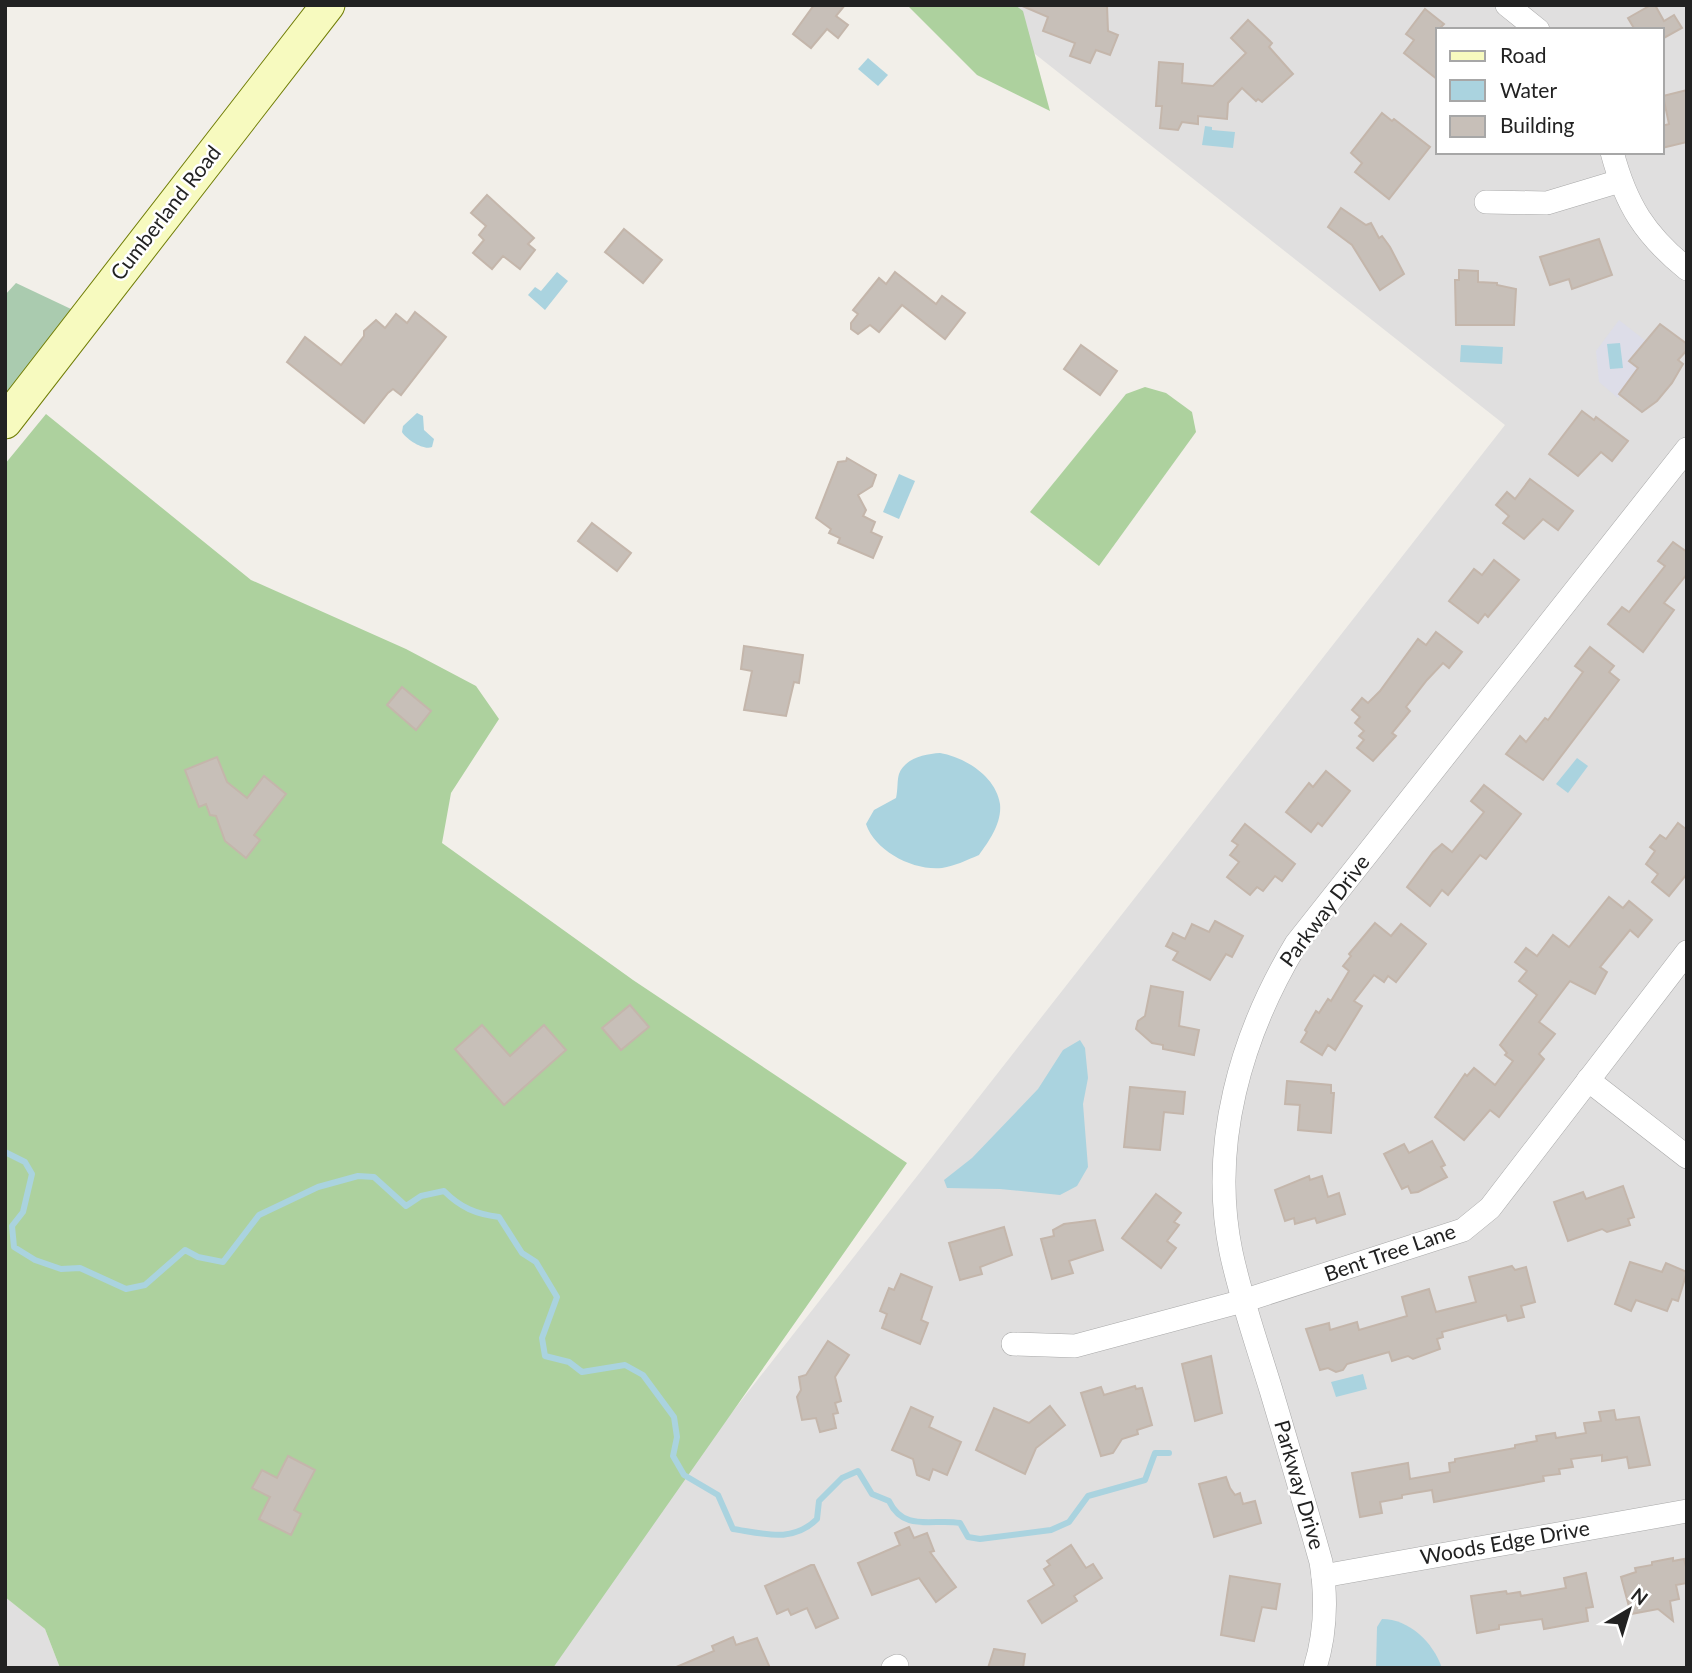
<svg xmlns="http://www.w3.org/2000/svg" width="1692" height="1673" viewBox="0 0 1692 1673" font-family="Lato,sans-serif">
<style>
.residential{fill:#e0dfdf;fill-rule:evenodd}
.forest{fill:#add19e}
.cemetery{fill:#aacbaf}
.plaza{fill:#dddde8}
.water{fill:#aad3df}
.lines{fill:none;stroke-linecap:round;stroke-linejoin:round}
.stream{stroke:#aad3df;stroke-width:6}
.building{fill:#c7bfb8;stroke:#c4b6ab;stroke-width:2}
.minor-casing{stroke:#a9a9a9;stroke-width:24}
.secondary-casing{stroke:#707d05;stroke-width:35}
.minor{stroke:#fff;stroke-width:23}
.secondary{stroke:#f7fabf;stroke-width:33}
.labels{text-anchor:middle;stroke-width:5;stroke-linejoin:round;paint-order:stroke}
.street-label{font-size:21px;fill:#222;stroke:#fff}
</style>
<rect width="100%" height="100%" fill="#f2efe9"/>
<!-- residential -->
<g class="residential">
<path d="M 973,5 L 1687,5 L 1687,1668 L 532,1668 L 1505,425 ZM 1438,30 L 1662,30 L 1662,152 L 1438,152 Z"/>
<path d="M 5,1597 L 45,1629 L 60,1668 L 5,1668 Z"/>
</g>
<!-- forest -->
<g class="forest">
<path d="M 907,5 L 1015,5 L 1023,11 L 1050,111 L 977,75 Z"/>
<path d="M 1145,387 L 1166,393 L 1192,412 L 1196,432 L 1099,566 L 1030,512 L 1126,394 Z"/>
<path d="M 46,414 L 251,580 L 406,649 L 476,686 L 499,719 L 451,793 L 442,843 L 633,980 L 907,1163 L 553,1668 L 60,1668 L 45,1629 L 5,1597 L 5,464 Z"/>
</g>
<!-- cemetery -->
<path class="cemetery" d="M 16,283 L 71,309 L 5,395 L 5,295 Z"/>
<!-- plaza -->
<path class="plaza" d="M 1619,320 L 1647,342 L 1648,357 L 1638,349 L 1629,360 L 1638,368 L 1618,398 L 1599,382 L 1596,351 Z"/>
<!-- water -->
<g class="water">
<path d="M 868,58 L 888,75 L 878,86 L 858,69 Z"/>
<path d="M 1205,126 L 1212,127 L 1212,130 L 1235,132 L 1233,148 L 1202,145 Z"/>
<path d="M 557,272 L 568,281 L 545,310 L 528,295 L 535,287 L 541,291 Z"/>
<path d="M 1620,343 L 1623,368 L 1610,369 L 1607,344 Z"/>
<path d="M 1461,345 L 1503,347 L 1502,364 L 1460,362 Z"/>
<path d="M 417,413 L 423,416 L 424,430 L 434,439 L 432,447 C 424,451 406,439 402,432 L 403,426 Z"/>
<path d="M 899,474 L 915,481 L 899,519 L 883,512 Z"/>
<path d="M 940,753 C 964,757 996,776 1000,804 C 1002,823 989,841 979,855 C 967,860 955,866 942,868 C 913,871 875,851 866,824 L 874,810 L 896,798 C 898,790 897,780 899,774 C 905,758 925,754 940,753 Z"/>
<path d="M 1577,758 L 1588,766 L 1568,793 L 1556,784 Z"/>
<path d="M 1080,1040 L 1085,1048 L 1088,1078 L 1083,1104 L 1088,1167 L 1077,1186 L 1060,1195 L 1000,1189 L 947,1188 L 944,1180 L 972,1158 L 1038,1089 L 1063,1050 Z"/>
<path d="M 1363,1374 L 1367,1389 L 1336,1397 L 1331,1382 Z"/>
<path d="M 1382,1619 C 1409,1619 1433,1642 1442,1668 L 1376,1668 L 1377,1627 Z"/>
</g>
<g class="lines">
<!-- stream -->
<path class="stream" d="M 5,1152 L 25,1162 L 32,1174 L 23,1212 L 12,1226 L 14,1247 L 35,1260 L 61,1269 L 80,1268 L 126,1289 L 145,1285 L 185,1250 L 198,1257 L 223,1262 L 259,1215 L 318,1187 L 358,1176 L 374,1177 L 406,1206 L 421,1196 L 444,1191 C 461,1208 476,1214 499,1217 L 522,1253 L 536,1262 L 557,1297 L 542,1338 L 545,1356 L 569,1362 L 582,1372 L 625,1365 L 643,1375 L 674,1417 L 677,1437 L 673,1456 L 684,1475 L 718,1495 L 733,1529 C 765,1534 793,1543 817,1519 L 819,1501 L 842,1478 L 858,1471 L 872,1494 L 889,1501 C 904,1533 934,1518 960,1523 L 968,1537 L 980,1539 L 1051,1530 L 1069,1522 L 1088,1496 L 1145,1480 L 1155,1453 L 1169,1453"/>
</g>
<!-- building -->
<g class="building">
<path d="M 814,5 L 845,5 L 836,16 L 848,25 L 838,38 L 827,29 L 811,48 L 793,34 Z"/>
<path d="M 1020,5 L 1107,5 L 1108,31 L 1118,35 L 1110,55 L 1096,50 L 1090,63 L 1070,56 L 1075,43 L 1043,31 L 1048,17 Z"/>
<path d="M 1651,5 L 1655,5 L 1664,21 L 1674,15 L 1682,28 L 1662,39 L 1662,30 L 1635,30 L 1628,18 Z"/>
<path d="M 1425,9 L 1444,24 L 1438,30 L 1438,80 L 1404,53 L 1414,40 L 1406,34 Z"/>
<path d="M 1248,20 L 1272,43 L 1269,47 L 1293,74 L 1262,102 L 1258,99 L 1256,101 L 1242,88 L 1228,103 L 1227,119 L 1198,116 L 1198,124 L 1182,122 L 1178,130 L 1160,128 L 1162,106 L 1156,106 L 1159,62 L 1183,64 L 1182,83 L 1213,86 L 1246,53 L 1231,38 Z"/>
<path d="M 1687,90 L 1687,142 L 1662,148 L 1662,126 L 1669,124 L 1663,96 Z"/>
<path d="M 1382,113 L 1392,121 L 1394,119 L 1430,147 L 1389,199 L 1355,172 L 1362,163 L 1351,153 Z"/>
<path d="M 487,195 L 534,238 L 528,244 L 535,250 L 520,269 L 503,256 L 492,269 L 473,253 L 484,240 L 479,235 L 486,226 L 471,213 Z"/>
<path d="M 1341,208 L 1366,225 L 1371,223 L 1379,238 L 1382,236 L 1390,247 L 1404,274 L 1380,290 L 1352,245 L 1328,227 Z"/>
<path d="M 624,229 L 662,260 L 643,283 L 605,252 Z"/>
<path d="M 1599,239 L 1612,275 L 1572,289 L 1569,279 L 1550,285 L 1540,257 Z"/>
<path d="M 1459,270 L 1478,271 L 1478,282 L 1497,283 L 1497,285 L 1516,289 L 1514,325 L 1456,325 L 1455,280 L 1459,280 Z"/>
<path d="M 895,272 L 936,304 L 942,296 L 965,313 L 945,339 L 902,305 L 879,332 L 870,325 L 858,334 L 851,329 L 851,323 L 858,314 L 853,310 L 879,278 L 886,284 Z"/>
<path d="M 415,312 L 446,337 L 401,395 L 393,389 L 388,393 L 364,423 L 287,362 L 305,337 L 341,365 L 364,336 L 364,331 L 376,320 L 385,328 L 396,314 L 407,323 Z"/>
<path d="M 1660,324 L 1687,344 L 1687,350 L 1678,360 L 1683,364 L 1672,383 L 1657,401 L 1642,412 L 1619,394 L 1638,368 L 1629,361 Z"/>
<path d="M 1081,345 L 1117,371 L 1100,395 L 1064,369 Z"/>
<path d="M 1582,411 L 1594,420 L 1596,417 L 1628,441 L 1612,461 L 1601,452 L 1578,476 L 1549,454 Z"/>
<path d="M 847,458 L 876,475 L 872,486 L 858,495 L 866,510 L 863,516 L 875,522 L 871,532 L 882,537 L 873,558 L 838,543 L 840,538 L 829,533 L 831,529 L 816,518 L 838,462 L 846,461 Z"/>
<path d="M 1530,479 L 1573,511 L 1558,530 L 1543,519 L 1524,539 L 1503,523 L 1509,516 L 1496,505 L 1507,492 L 1515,499 Z"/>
<path d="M 592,523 L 631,553 L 617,571 L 578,541 Z"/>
<path d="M 1673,542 L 1687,552 L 1687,574 L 1664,603 L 1674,610 L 1643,652 L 1608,624 L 1622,607 L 1629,612 L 1665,566 L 1658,561 Z"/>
<path d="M 1494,560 L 1519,580 L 1488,617 L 1485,614 L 1478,623 L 1449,601 L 1474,569 L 1482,575 Z"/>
<path d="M 1436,632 L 1462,652 L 1449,668 L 1443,663 L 1427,680 L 1406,707 L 1410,711 L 1392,733 L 1396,736 L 1373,761 L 1357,748 L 1364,740 L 1359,736 L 1364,731 L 1355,723 L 1360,717 L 1352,710 L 1362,698 L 1368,703 L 1380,691 L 1418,639 L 1426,645 Z"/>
<path d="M 744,646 L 803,655 L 799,683 L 794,682 L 786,716 L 744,710 L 752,671 L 741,669 Z"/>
<path d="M 1590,647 L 1614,666 L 1609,672 L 1619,680 L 1543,780 L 1506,754 L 1520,736 L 1526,742 L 1545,718 L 1548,720 L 1583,672 L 1575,666 Z"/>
<path d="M 402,687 L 431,711 L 416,730 L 387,705 Z"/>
<path d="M 217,757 L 227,782 L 247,798 L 264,776 L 286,794 L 254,835 L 260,840 L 246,858 L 225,841 L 216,816 L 210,815 L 206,804 L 199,807 L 185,770 Z"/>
<path d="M 1326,771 L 1350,791 L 1322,826 L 1318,823 L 1311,832 L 1286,812 L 1309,783 L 1313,787 Z"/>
<path d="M 1484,785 L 1521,814 L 1486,859 L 1480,855 L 1448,895 L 1442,890 L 1430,906 L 1407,887 L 1433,852 L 1442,844 L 1452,852 L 1484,812 L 1471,801 Z"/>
<path d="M 1678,823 L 1687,830 L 1687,874 L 1669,896 L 1652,882 L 1658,874 L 1646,864 L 1655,851 L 1650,847 L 1660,835 L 1666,839 Z"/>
<path d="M 1245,824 L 1295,864 L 1282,881 L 1275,876 L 1263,891 L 1257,887 L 1250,895 L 1227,877 L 1239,862 L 1230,855 L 1238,845 L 1232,841 Z"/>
<path d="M 1609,897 L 1623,908 L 1629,901 L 1652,920 L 1638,937 L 1630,930 L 1600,967 L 1607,972 L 1595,994 L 1570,981 L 1539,1022 L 1555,1034 L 1539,1054 L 1544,1059 L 1499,1117 L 1490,1110 L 1464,1140 L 1435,1117 L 1465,1074 L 1467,1076 L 1474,1068 L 1495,1085 L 1513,1061 L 1505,1055 L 1507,1053 L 1500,1045 L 1537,995 L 1519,981 L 1527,971 L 1515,962 L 1526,948 L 1537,956 L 1553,935 L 1569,947 Z"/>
<path d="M 1215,921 L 1243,936 L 1232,957 L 1226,954 L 1210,980 L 1173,960 L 1178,952 L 1166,946 L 1173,933 L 1185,939 L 1192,924 L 1209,932 Z"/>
<path d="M 1375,923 L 1391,936 L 1401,924 L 1426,944 L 1396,982 L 1388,976 L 1384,982 L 1374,975 L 1354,1001 L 1362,1006 L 1335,1050 L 1328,1045 L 1322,1055 L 1301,1042 L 1307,1032 L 1305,1030 L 1316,1011 L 1319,1013 L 1328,999 L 1331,1001 L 1349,971 L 1343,966 L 1351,956 L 1349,954 Z"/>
<path d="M 1151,986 L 1183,992 L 1179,1026 L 1199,1030 L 1194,1055 L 1163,1049 L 1163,1045 L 1152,1043 L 1136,1029 L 1138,1021 L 1145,1016 Z"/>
<path d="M 630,1005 L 649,1027 L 621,1050 L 602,1028 Z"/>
<path d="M 482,1025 L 510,1056 L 544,1025 L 566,1050 L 504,1105 L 455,1049 Z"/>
<path d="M 1287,1081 L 1331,1085 L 1331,1093 L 1334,1093 L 1331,1133 L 1298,1130 L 1300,1105 L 1285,1104 Z"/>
<path d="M 1130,1087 L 1185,1092 L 1183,1114 L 1164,1112 L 1160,1150 L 1124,1147 Z"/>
<path d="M 1432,1141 L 1445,1165 L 1441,1167 L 1447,1177 L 1418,1192 L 1411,1193 L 1408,1186 L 1402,1189 L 1384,1154 L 1404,1144 L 1409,1153 Z"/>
<path d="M 1309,1176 L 1310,1180 L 1322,1176 L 1328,1197 L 1339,1193 L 1345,1214 L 1317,1223 L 1315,1218 L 1295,1224 L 1294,1218 L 1285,1221 L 1275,1190 Z"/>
<path d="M 1623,1186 L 1634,1217 L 1628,1219 L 1630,1225 L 1607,1232 L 1602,1229 L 1568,1241 L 1554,1202 L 1583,1192 L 1586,1199 Z"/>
<path d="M 1156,1194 L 1181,1213 L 1174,1222 L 1179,1225 L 1167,1241 L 1176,1248 L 1161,1268 L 1122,1238 Z"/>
<path d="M 1095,1220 L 1103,1250 L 1069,1261 L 1073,1273 L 1052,1279 L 1041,1239 L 1054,1236 L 1053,1230 L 1064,1224 Z"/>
<path d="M 1004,1227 L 1012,1255 L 980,1267 L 982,1274 L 960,1280 L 949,1243 Z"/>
<path d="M 1630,1262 L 1662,1272 L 1666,1263 L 1687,1272 L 1678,1301 L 1672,1299 L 1667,1311 L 1636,1300 L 1631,1311 L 1615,1304 Z"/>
<path d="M 1512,1266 L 1515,1270 L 1526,1267 L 1535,1302 L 1521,1306 L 1524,1317 L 1508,1321 L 1506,1315 L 1442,1332 L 1443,1337 L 1437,1339 L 1440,1349 L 1413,1359 L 1408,1356 L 1392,1361 L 1389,1352 L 1347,1364 L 1343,1370 L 1336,1372 L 1328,1368 L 1320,1370 L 1306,1329 L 1329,1323 L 1330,1330 L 1357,1322 L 1359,1330 L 1407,1316 L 1402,1297 L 1429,1289 L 1436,1312 L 1476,1302 L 1469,1277 Z"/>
<path d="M 901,1274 L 932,1287 L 921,1320 L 928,1323 L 920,1344 L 882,1328 L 887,1314 L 880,1311 L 889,1288 L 894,1290 Z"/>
<path d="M 828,1341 L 849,1355 L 835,1377 L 841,1401 L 835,1403 L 838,1413 L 833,1414 L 836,1428 L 820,1432 L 816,1418 L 802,1420 L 797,1397 L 801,1390 L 799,1377 L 806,1375 Z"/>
<path d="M 1211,1356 L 1222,1413 L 1195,1421 L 1182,1364 Z"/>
<path d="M 1135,1386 L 1136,1389 L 1142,1388 L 1152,1425 L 1137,1430 L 1138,1434 L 1122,1439 L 1113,1453 L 1101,1456 L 1081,1393 L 1101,1387 L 1104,1395 Z"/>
<path d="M 1050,1406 L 1065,1425 L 1036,1448 L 1025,1474 L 976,1450 L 994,1408 L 1029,1423 Z"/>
<path d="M 911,1407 L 933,1417 L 929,1427 L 961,1442 L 947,1475 L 933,1469 L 929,1480 L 917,1475 L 913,1459 L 892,1450 Z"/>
<path d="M 1614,1410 L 1616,1420 L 1639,1417 L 1650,1465 L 1629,1468 L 1627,1457 L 1602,1461 L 1602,1455 L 1571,1459 L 1573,1467 L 1559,1469 L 1560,1474 L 1543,1476 L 1544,1481 L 1434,1502 L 1432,1490 L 1402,1495 L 1402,1498 L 1380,1502 L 1382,1513 L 1360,1517 L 1352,1473 L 1408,1463 L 1410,1479 L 1450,1472 L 1449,1463 L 1455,1462 L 1455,1459 L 1515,1448 L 1515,1445 L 1537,1441 L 1536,1436 L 1555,1433 L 1556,1438 L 1586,1433 L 1584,1423 L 1601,1421 L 1599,1412 Z"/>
<path d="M 288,1456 L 315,1470 L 294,1510 L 301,1514 L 291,1535 L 259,1519 L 270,1497 L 252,1488 L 262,1470 L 277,1478 Z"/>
<path d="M 1226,1477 L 1230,1488 L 1235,1495 L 1240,1493 L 1243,1504 L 1255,1501 L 1261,1523 L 1214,1537 L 1199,1484 Z"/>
<path d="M 909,1527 L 914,1538 L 927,1533 L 934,1551 L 930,1552 L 956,1587 L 936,1602 L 919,1578 L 872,1595 L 858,1563 L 900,1545 L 895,1533 Z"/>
<path d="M 1071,1545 L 1086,1568 L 1093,1564 L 1102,1578 L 1074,1596 L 1077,1601 L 1042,1623 L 1028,1601 L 1054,1585 L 1044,1569 L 1050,1565 L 1047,1561 Z"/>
<path d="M 1673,1558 L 1673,1561 L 1684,1559 L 1687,1571 L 1687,1583 L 1676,1585 L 1679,1599 L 1670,1601 L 1673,1621 L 1658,1609 L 1631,1614 L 1621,1577 L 1636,1572 L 1635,1568 L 1652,1565 L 1652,1562 Z"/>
<path d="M 811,1565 L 814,1565 L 838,1618 L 816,1628 L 807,1608 L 791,1615 L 788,1609 L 777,1614 L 765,1586 Z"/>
<path d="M 1586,1573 L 1593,1607 L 1586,1608 L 1588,1621 L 1544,1629 L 1542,1619 L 1499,1625 L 1499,1629 L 1477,1633 L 1471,1596 L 1506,1591 L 1507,1594 L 1520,1592 L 1521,1596 L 1566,1588 L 1564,1578 Z"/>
<path d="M 1230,1576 L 1280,1584 L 1276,1609 L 1262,1607 L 1254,1641 L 1221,1635 Z"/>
<path d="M 733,1637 L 736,1645 L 757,1638 L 770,1668 L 674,1668 L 714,1651 L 712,1646 Z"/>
<path d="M 994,1649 L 1025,1654 L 1023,1668 L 988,1668 Z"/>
</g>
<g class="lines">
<!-- minor casing -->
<g class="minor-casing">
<g id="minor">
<path d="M 1507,5 L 1538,30"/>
<path d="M 1612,152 C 1626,205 1645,235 1687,269"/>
<path d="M 1486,202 L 1547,203 L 1620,181"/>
<path d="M 1588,1080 L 1687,1157"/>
<path d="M 1013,1344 L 1075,1346 L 1243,1301 L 1463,1230 L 1490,1208 L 1687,952"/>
<path d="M 1323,1576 L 1687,1511"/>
<path d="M 893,1668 L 897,1666"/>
<path d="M 1315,1668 C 1326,1633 1327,1599 1321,1562 C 1305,1505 1288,1447 1271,1390 C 1257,1344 1241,1299 1231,1252 C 1209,1145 1241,1035 1296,944 L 1687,449"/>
</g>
</g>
<!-- secondary casing -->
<g class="secondary-casing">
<path id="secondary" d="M 5,422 L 328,5"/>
</g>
<!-- minor -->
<use href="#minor" class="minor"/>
<!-- secondary -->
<use href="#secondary" class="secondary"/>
</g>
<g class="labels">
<!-- street labels -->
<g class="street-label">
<text transform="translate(166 213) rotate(-52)" y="7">Cumberland Road</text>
<text transform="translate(1325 911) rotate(-53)" y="7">Parkway Drive</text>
<text transform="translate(1390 1253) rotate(-19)" y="7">Bent Tree Lane</text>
<text transform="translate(1299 1485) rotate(74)" y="7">Parkway Drive</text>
<text transform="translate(1505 1543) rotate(-10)" y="7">Woods Edge Drive</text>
</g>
</g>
<!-- border -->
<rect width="1692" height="1673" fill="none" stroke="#222222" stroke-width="14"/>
<!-- legend -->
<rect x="1436" y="28" width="228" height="126" fill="#ffffff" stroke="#a7a7a7" stroke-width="2"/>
<rect x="1450" y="51" width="35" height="10" fill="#f7fabf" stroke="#a7a7a7" stroke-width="2"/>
<text x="1500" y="63" font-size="21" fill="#222222">Road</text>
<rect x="1450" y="80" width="35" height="21" fill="#aad3df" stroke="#a7a7a7" stroke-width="2"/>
<text x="1500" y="98" font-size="21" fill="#222222">Water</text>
<rect x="1450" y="116" width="35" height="21" fill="#c7bfb8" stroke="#a7a7a7" stroke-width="2"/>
<text x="1500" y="133" font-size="21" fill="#222222">Building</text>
<!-- north arrow -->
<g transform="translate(1629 1610) rotate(38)" stroke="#ffffff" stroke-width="5" paint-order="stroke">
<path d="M0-5L12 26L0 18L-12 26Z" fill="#222222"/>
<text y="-10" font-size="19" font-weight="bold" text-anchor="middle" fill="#222222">N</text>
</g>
</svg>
